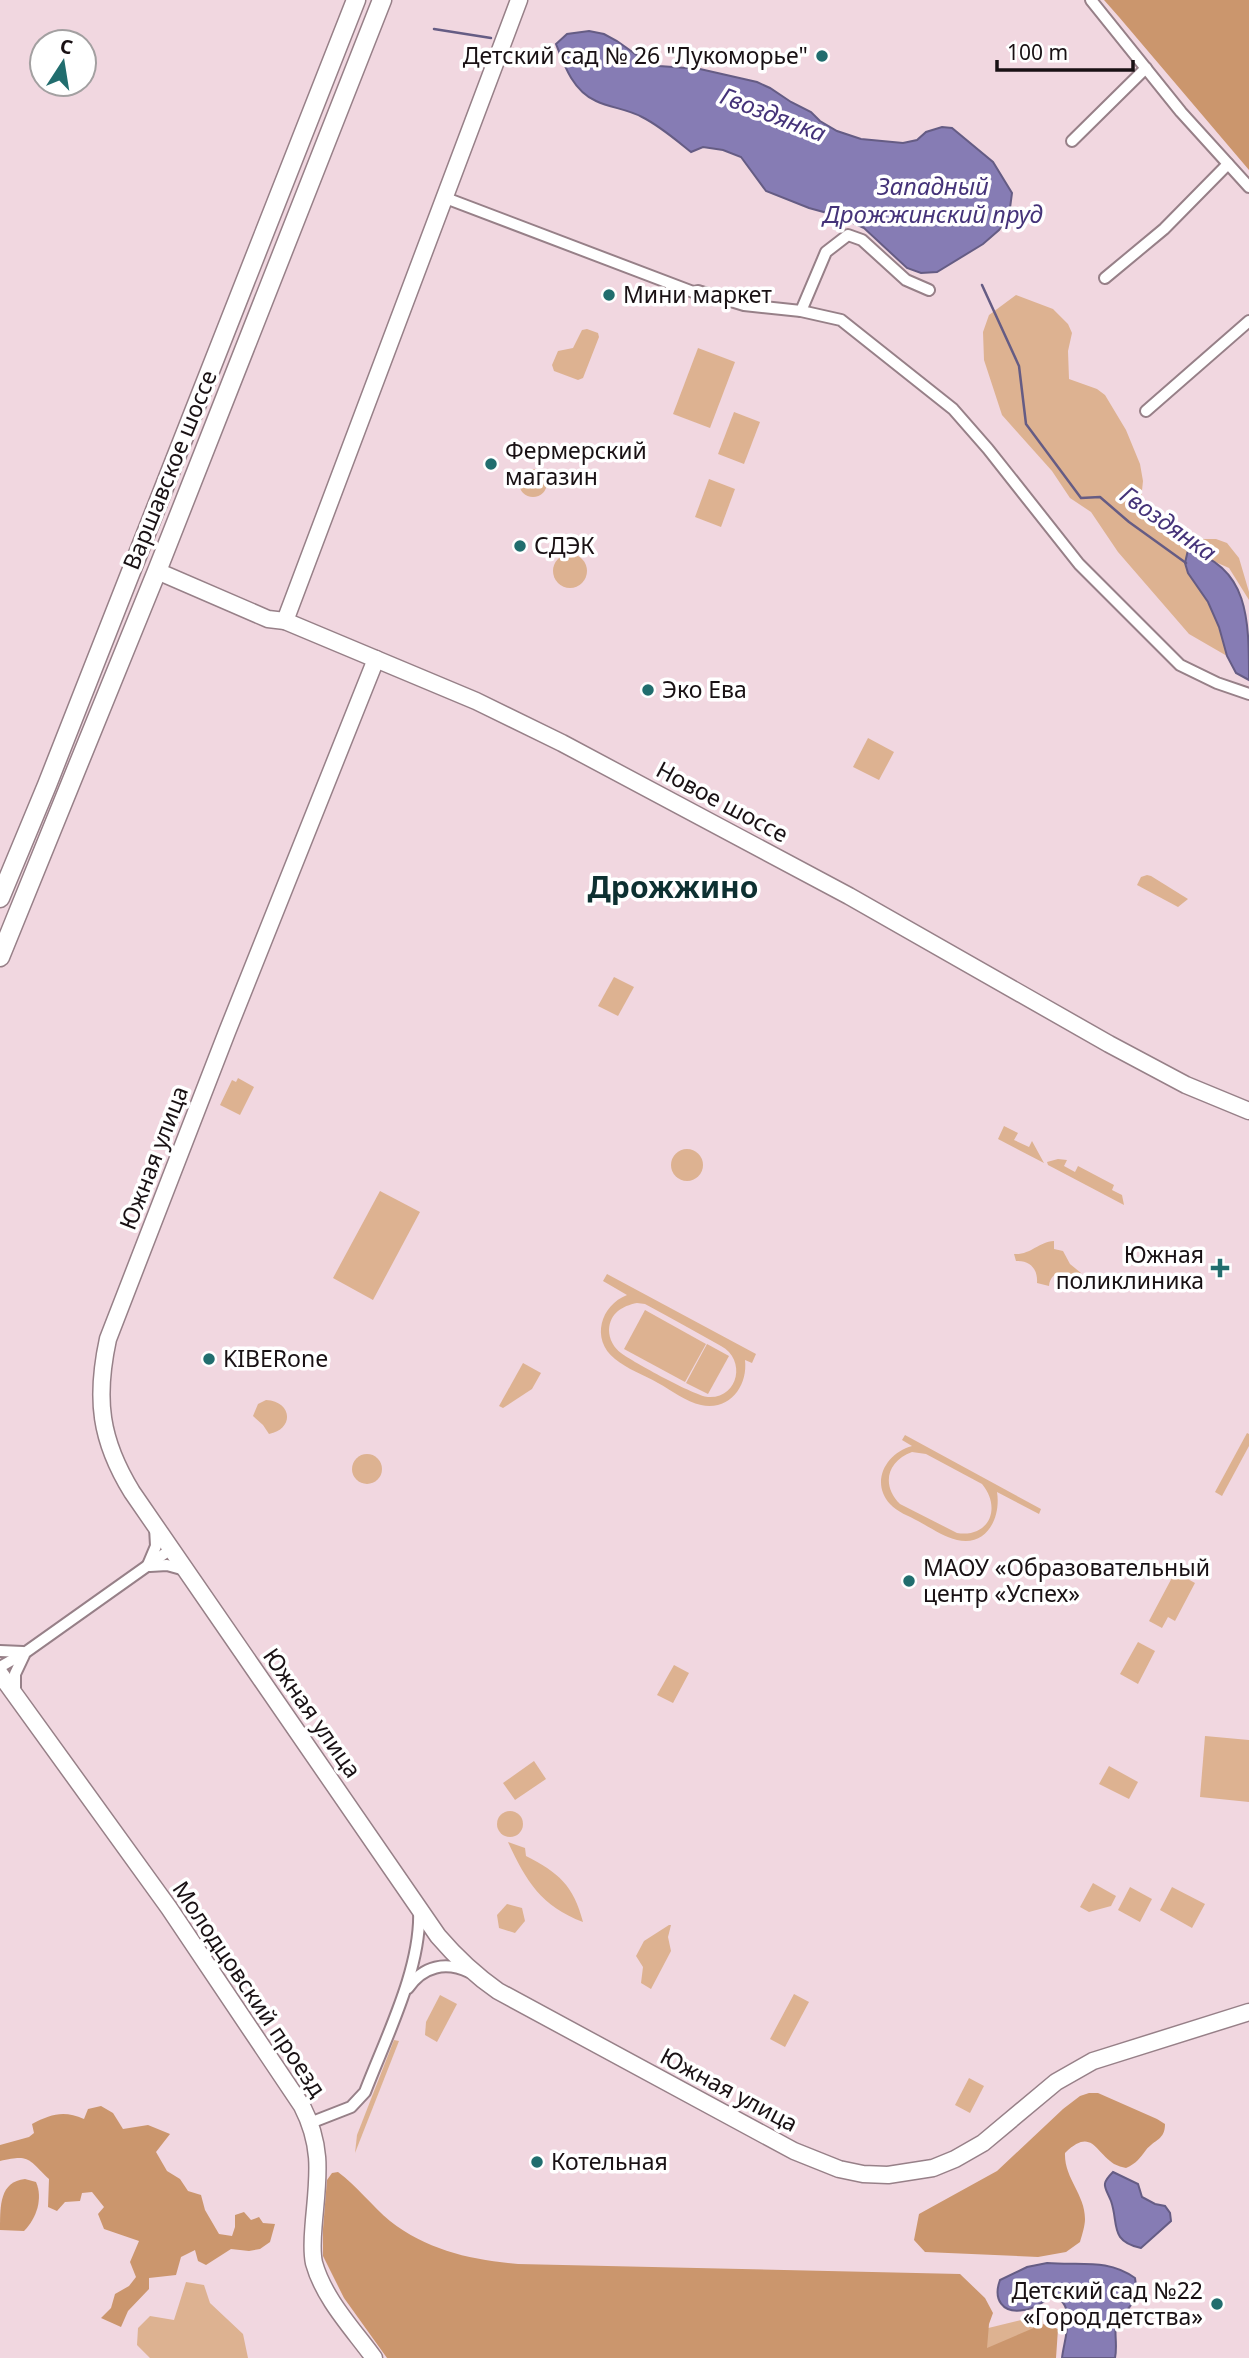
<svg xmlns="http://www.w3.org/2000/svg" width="1249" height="2358" viewBox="0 0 1249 2358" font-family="'Noto Sans',sans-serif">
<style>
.green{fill:#ddb291;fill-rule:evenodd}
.forest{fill:#cb966d}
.water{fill:#867cb4;stroke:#655c84;stroke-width:2}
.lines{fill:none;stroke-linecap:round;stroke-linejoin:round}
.stream{stroke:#655c84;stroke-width:2.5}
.street-casing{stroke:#978088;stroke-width:14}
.secondary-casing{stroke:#978088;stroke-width:19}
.primary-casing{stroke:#978088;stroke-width:21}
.street{stroke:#fff;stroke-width:10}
.secondary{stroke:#fff;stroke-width:16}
.primary{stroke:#fff;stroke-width:18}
.poi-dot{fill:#216d6e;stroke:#fff;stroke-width:2.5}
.labels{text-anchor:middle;stroke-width:7;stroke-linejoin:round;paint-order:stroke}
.poi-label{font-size:23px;fill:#191114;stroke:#fff;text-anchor:start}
.street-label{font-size:23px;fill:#191114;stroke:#fff}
.water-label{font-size:24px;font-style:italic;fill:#453379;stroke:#fff}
.district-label{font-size:30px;font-weight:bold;fill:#0d3031;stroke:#fff}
</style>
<rect width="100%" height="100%" fill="#f1d7e0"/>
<!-- green -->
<g class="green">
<path d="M 1016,295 L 1053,309 L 1068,324 L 1072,333 L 1068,351 L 1069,379 L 1097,389 L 1105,395 L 1126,430 L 1140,464 L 1143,481 L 1141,500 L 1144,509 L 1159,524 L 1177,534 L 1196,539 L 1216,539 L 1227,543 L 1239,558 L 1249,592 L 1249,600 L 1229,568 L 1188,550 L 1185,563 L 1188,573 L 1208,602 L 1219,627 L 1227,656 L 1189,634 L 1118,552 L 1091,512 L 1070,498 L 1052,471 L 1002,415 L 984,360 L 983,332 L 989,315 Z"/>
<path d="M 587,329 L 598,333 L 599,337 L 583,378 L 578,380 L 554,371 L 552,365 L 558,351 L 573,348 L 582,330 Z"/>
<path d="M 698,348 L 735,362 L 710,428 L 673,414 Z"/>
<path d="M 734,412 L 760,422 L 744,464 L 718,454 Z"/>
<circle cx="533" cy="483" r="14"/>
<path d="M 709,479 L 735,489 L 721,527 L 695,517 Z"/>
<circle cx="570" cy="571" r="17"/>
<path d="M 868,738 L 894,752 L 879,780 L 853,767 Z"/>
<path d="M 1147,875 L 1151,876 L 1188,899 L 1178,907 L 1137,885 L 1141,877 Z"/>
<path d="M 614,977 L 634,987 L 618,1016 L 598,1006 Z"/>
<path d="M 238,1078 L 254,1087 L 240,1115 L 220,1105 L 232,1080 L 236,1082 Z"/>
<path d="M 1004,1126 L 1018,1133 L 1014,1140 L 1029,1147 L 1032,1141 L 1044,1163 L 998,1139 Z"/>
<circle cx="687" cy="1165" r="16"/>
<path d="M 1058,1159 L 1067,1160 L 1064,1166 L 1075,1172 L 1078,1166 L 1114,1185 L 1112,1190 L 1122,1195 L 1124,1205 L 1048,1165 L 1047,1162 Z"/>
<path d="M 380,1191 L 420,1212 L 373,1300 L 333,1278 Z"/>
<path d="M 1054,1241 L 1054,1249 L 1063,1251 L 1070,1264 L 1081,1273 L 1072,1278 C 1063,1268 1050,1273 1049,1286 L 1037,1283 C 1038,1269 1030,1260 1016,1261 L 1014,1254 C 1031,1255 1038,1242 1054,1241 Z"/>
<path d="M 607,1274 L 756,1354 L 752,1363 L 745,1360 C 748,1386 730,1411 701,1405 C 686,1402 671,1390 658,1383 C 644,1375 627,1369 615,1359 C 590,1339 601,1305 627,1295 L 603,1281 ZM 637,1303 L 645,1304 C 671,1318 696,1332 721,1346 C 747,1360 738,1399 708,1397 C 695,1396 633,1362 621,1353 C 614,1348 609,1339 609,1330 C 610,1313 622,1306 637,1303 Z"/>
<path d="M 645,1310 L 706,1344 L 685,1382 L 624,1349 Z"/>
<path d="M 707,1344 L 729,1356 L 708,1394 L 686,1383 Z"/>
<path d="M 523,1363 L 541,1373 L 532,1389 L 503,1408 L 499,1406 Z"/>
<path d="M 266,1400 C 292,1401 295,1429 269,1434 L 263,1425 L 253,1416 L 258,1404 Z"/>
<path d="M 1247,1433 L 1249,1434 L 1249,1446 L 1222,1496 L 1215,1492 Z"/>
<path d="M 905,1435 L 1041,1509 L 1039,1514 L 997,1492 C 1001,1516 988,1547 957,1540 C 944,1537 931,1528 918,1521 C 909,1516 897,1512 890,1504 C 870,1482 886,1453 912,1446 L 902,1440 ZM 912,1452 L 926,1454 L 982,1484 C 1002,1508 989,1538 957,1533 L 900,1504 C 881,1485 887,1461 912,1452 Z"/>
<circle cx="367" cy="1469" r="15"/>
<path d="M 1175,1572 L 1195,1583 L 1175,1621 L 1168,1617 L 1162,1628 L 1149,1621 Z"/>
<path d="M 1138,1642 L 1155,1651 L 1138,1684 L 1120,1674 Z"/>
<path d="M 674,1665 L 689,1673 L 673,1703 L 657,1695 Z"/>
<path d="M 1205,1736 L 1249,1740 L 1249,1802 L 1200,1797 Z"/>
<path d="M 534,1761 L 546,1779 L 515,1800 L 503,1783 Z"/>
<path d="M 1109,1766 L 1138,1782 L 1129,1799 L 1099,1784 Z"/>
<circle cx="510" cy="1824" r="13"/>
<path d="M 508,1842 L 525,1848 L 526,1856 C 558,1872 574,1886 583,1922 C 541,1906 526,1881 508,1842 Z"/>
<path d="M 1093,1883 L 1116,1896 L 1111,1906 L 1089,1912 L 1080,1907 Z"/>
<path d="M 1130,1887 L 1152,1899 L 1140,1922 L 1118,1910 Z"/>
<path d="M 1172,1887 L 1205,1904 L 1192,1928 L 1160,1910 Z"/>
<path d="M 507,1904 L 522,1908 L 525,1921 L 515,1933 L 499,1928 L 497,1915 Z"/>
<path d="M 669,1925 L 671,1925 L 668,1937 L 671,1951 L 651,1989 L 641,1983 L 643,1967 L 636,1956 L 644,1941 Z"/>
<path d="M 794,1994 L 809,2002 L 785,2047 L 770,2039 Z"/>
<path d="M 440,1995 L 457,2004 L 437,2042 L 425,2035 L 426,2022 Z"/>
<path d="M 394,2040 L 399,2041 L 355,2153 L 357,2135 Z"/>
<path d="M 969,2078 L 984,2086 L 970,2113 L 955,2105 Z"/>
<path d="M 186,2282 L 204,2285 L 210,2303 L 243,2334 L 248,2358 L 150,2358 L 137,2345 L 138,2328 L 150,2316 L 174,2320 Z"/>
<path d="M 1042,2315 L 1047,2358 L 976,2358 L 972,2332 Z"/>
</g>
<!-- forest -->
<g class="forest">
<path d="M 1104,0 L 1249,0 L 1249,170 L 1119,17 Z"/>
<path d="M 1089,2093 L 1098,2093 L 1157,2119 L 1165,2124 C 1165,2140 1155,2139 1146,2150 C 1139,2159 1137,2163 1126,2168 C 1122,2167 1118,2166 1114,2164 C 1095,2152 1092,2127 1065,2153 C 1064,2178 1085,2194 1085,2219 C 1085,2226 1082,2235 1080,2242 L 1066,2252 L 1038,2257 L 925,2252 L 914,2240 L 919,2214 L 997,2171 L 1063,2109 L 1080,2096 Z"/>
<path d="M 101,2106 L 113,2113 L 123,2129 L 148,2125 L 170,2134 L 156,2152 L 167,2171 L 180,2179 L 188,2191 L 201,2195 L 205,2210 L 219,2234 L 232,2236 L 235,2227 L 235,2215 L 244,2212 L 251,2220 L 259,2217 L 263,2223 L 275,2224 L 270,2242 L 260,2249 L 249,2251 L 231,2249 L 206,2265 L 198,2261 L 195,2250 L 181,2257 L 176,2275 L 149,2278 L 149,2289 L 128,2311 L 121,2327 L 101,2318 L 111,2308 L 115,2294 L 129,2286 L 136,2277 L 130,2262 L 139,2241 L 104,2229 L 98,2214 L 104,2207 L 92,2192 L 82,2193 L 80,2201 L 65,2202 L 57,2211 L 48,2207 L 49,2179 C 28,2159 30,2154 0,2161 L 0,2145 L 29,2137 L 34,2133 L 32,2124 C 51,2114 64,2110 84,2119 L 88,2109 Z"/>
<path d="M 338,2172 C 357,2186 372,2206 390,2221 C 427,2250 471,2260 518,2264 L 960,2274 L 985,2298 L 993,2313 L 989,2324 L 987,2348 L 1043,2324 L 1058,2329 L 1056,2358 L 387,2358 L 344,2298 L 323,2256 L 323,2229 L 327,2180 L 332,2173 Z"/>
<path d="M 25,2179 L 36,2182 C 43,2198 37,2218 24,2231 L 0,2230 C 0,2204 0,2182 25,2179 Z"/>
</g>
<!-- water -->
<g class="water">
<path d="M 589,31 L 604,34 L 617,41 L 648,63 L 659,66 L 700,69 L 757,82 L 770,88 L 791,102 L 811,112 L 820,121 L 837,131 L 861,139 L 903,143 L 917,140 L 926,132 L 942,127 L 952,128 L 993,162 L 1012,193 L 1010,208 L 1007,219 L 999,230 L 983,244 L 937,272 L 921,273 L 907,268 L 864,228 L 838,216 L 809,208 L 766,191 L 741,157 L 723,150 L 703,147 L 691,152 C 676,140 660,126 642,117 C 627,109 611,108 596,101 C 573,91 564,65 556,44 L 567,34 Z"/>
<path d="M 1188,550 C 1249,567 1249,619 1249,680 L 1236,673 L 1227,656 L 1219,627 L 1208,602 L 1188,573 L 1185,563 Z"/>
<path d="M 1113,2172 L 1138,2184 L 1142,2197 L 1155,2204 L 1165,2206 L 1170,2213 L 1171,2221 L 1141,2248 C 1109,2241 1119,2224 1111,2201 C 1105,2186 1100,2185 1113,2172 Z"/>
<path d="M 1047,2263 C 1080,2266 1107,2258 1135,2278 C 1138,2295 1133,2309 1117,2317 C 1113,2331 1118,2343 1115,2358 L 1062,2358 C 1064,2339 1078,2305 1053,2295 C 1046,2301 1033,2309 1024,2310 C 1002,2314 993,2299 1000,2280 L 1027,2267 Z"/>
</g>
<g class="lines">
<!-- stream -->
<g class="stream">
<path d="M 434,29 L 491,38"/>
<path d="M 982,285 L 1019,366 L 1026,424 L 1081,498 L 1100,497 L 1129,522 L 1186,563"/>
</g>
<!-- street casing -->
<g class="street-casing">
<g id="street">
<path d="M 1091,0 L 1181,112 L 1249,187"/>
<path d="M 1072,141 L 1146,68"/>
<path d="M 443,197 L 693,292 L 698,291 L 744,305 L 801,311 L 841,320 L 953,409 L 988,449 L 1079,564 L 1180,665 L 1217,683 L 1249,694"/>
<path d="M 1105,278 L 1164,229 L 1228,164"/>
<path d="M 801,311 L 826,252 L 848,235 L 862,240 L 906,280 L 929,290"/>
<path d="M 1146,411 L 1249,321"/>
<path d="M 148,1565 L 156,1546 L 155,1527"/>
<path d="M 150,1566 L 167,1565 L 185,1570"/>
<path d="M 0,1651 L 23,1652"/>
<path d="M 0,1667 L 26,1652 L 171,1549"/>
<path d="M 15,1692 L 15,1674 L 24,1655"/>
<path d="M 408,1988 C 423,1966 446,1961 469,1972"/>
<path d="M 310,2123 L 351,2107 L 365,2092 C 386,2037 422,1967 419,1909"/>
</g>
</g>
<!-- secondary casing -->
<g class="secondary-casing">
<g id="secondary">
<path d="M 157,571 L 268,619 L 285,621 L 476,701 L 562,743 L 849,896 L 1109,1044 L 1186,1085 L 1249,1111"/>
<path d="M 285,621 L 519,0"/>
<path d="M 376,659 L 227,1032 L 108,1339 C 95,1399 100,1440 132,1492 L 438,1936 C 456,1957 475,1975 498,1991 L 794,2151 L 839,2169 L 863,2174 L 888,2175 L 933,2168 L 955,2159 L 983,2143 L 1056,2082 L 1093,2061 L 1249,2012"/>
<path d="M 0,1674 L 169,1908 L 302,2106 C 323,2147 318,2176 314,2220 C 313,2234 311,2249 314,2263 C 324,2299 353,2329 374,2358"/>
</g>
</g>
<!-- primary casing -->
<g class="primary-casing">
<g id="primary">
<path d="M 0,898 L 47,785 L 356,0"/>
<path d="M 0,957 L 157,571 L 382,0"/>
</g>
</g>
<!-- street -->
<use href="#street" class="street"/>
<!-- secondary -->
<use href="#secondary" class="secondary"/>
<!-- primary -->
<use href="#primary" class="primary"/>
</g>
<!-- markers -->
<g class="poi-dot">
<circle cx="822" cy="56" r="7"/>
<circle cx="609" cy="295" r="7"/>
<circle cx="491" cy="464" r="7"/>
<circle cx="520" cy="546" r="7"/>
<circle cx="648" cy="690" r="7"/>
<path d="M1216.5 1257.5h7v7h7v7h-7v7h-7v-7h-7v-7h7z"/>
<circle cx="209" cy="1359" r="7"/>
<circle cx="909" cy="1581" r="7"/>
<circle cx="537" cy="2162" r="7"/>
<circle cx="1217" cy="2304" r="7"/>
</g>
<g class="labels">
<!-- poi labels -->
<g class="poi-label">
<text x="808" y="64" text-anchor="end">Детский сад № 26 "Лукоморье"</text>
<text x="623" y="303">Мини маркет</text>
<text x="505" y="459">Фермерский<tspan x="505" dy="26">магазин</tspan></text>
<text x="534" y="554">СДЭК</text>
<text x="662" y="698">Эко Ева</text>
<text x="1204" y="1263" text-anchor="end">Южная<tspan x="1204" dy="26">поликлиника</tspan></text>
<text x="223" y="1367">KIBERone</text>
<text x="923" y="1576">МАОУ «Образовательный<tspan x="923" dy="26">центр «Успех»</tspan></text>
<text x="551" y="2170">Котельная</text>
<text x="1203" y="2299" text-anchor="end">Детский сад №22<tspan x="1203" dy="26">«Город детства»</tspan></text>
</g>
<!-- street labels -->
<g class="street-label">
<text transform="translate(170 470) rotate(-68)" y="8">Варшавское шоссе</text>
<text transform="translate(722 802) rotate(28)" y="8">Новое шоссе</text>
<text transform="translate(154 1158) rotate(-69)" y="8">Южная улица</text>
<text transform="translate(312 1713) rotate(55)" y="8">Южная улица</text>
<text transform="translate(249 1989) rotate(56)" y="8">Молодцовский проезд</text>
<text transform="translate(729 2090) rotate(28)" y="8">Южная улица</text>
</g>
<!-- water labels -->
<g class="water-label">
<text transform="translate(773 115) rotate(21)" y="8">Гвоздянка</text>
<text x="933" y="195">Западный<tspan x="933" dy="28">Дрожжинский пруд</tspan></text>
<text transform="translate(1168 524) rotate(35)" y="8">Гвоздянка</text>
</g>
<!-- district labels -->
<g class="district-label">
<text x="673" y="898">Дрожжино</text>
</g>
</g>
<!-- north arrow -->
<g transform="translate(63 63) rotate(12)"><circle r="33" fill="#ffffff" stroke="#a3a0a1" stroke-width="2"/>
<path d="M0-5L12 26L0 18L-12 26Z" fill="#216d6e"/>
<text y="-10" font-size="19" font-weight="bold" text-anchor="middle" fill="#191114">С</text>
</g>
<!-- scale -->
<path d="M997 60v10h136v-10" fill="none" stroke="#191114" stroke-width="3.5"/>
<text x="1007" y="60" font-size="21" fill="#191114" stroke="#ffffff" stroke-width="5" paint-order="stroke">100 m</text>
</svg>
